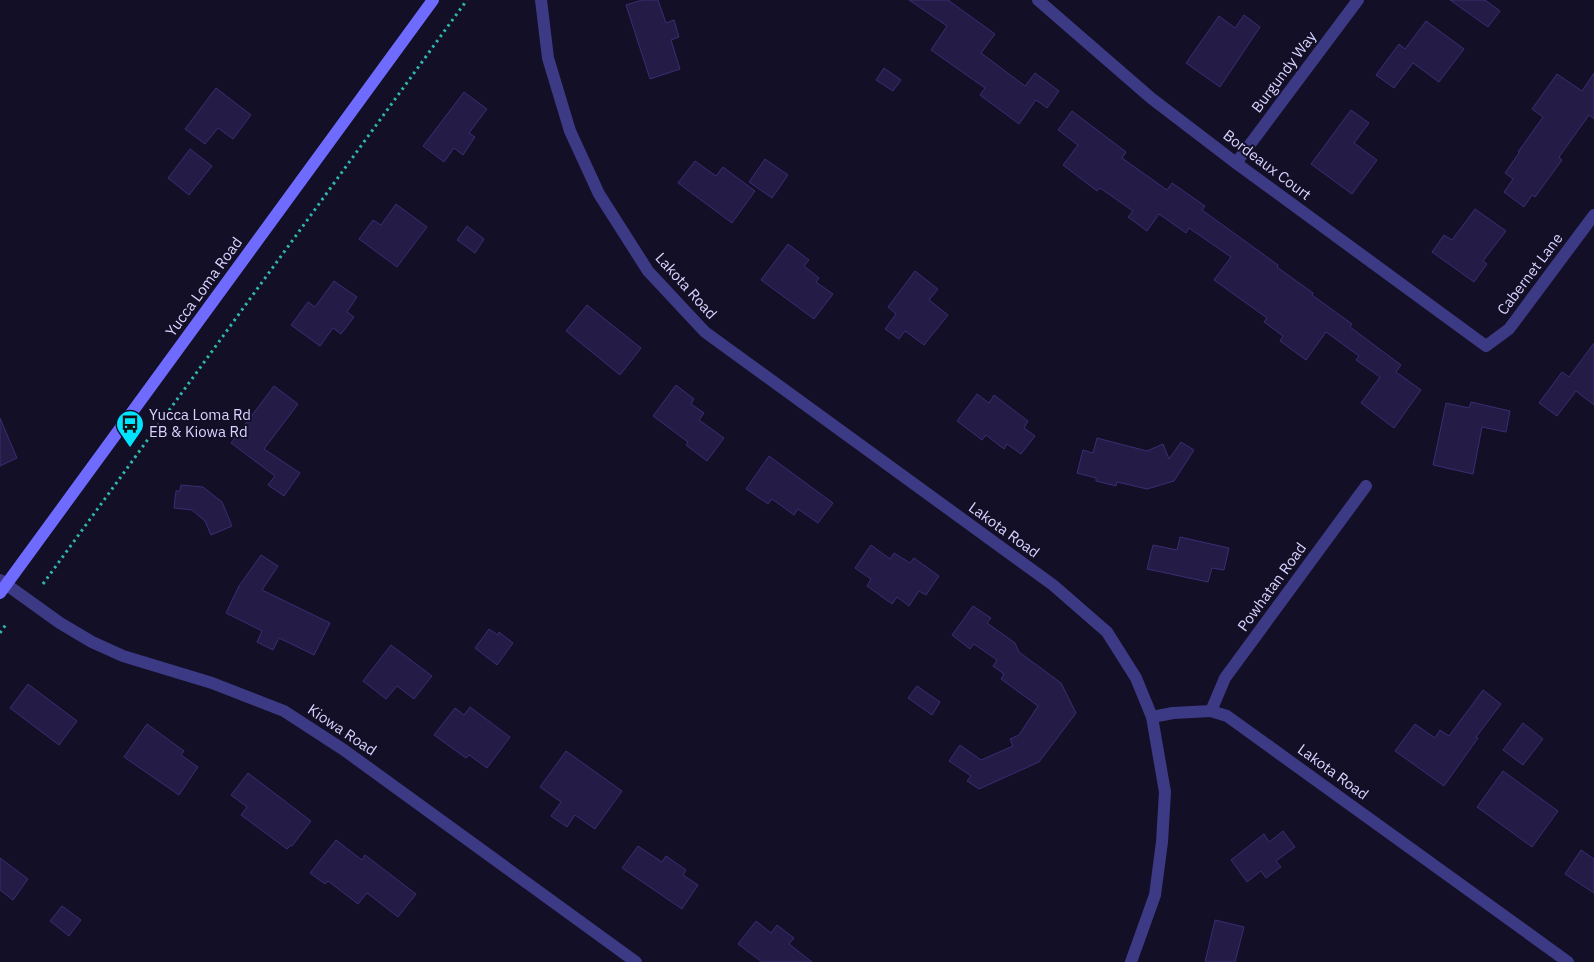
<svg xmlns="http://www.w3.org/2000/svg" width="1594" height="962" viewBox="0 0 1594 962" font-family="'IBM Plex Sans',sans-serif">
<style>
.building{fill:#241b47;stroke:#3b2d73}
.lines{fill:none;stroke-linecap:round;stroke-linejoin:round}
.path{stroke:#2fb8b0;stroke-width:3;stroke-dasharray:2.5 4;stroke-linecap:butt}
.minor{stroke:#3d3a85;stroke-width:12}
.tertiary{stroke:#3d3a85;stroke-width:12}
.secondary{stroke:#6f6bff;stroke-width:12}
.labels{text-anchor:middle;stroke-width:4;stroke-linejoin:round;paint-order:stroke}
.street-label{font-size:15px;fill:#d9d4ff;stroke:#130f26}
.poi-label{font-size:15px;fill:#d9d4ff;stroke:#130f26;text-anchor:start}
</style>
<rect width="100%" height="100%" fill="#130f26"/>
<!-- building -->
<g class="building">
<path d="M 642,0 L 658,0 L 666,23 L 674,20 L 679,37 L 671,40 L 680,69 L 650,79 L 626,5 Z"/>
<path d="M 909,0 L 948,0 L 995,34 L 981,53 L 1025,86 L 1035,73 L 1059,91 L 1047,108 L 1036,100 L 1019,124 L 980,95 L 985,88 L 931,50 L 947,26 Z"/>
<path d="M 1450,0 L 1485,0 L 1500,11 L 1488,27 Z"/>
<path d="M 1244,15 L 1260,27 L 1220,87 L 1186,63 L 1219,16 L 1235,28 Z"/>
<path d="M 1426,21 L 1464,49 L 1439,82 L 1413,63 L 1394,88 L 1376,75 L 1399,44 L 1405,49 Z"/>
<path d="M 884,68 L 901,80 L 893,91 L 876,80 Z"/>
<path d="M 1594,73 L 1594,119 L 1589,115 L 1559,157 L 1562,160 L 1535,197 L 1532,195 L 1524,207 L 1504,192 L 1513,179 L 1505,173 L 1519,153 L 1518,152 L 1543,117 L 1532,109 L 1557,74 L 1582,91 Z"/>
<path d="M 216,88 L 251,115 L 233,139 L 218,128 L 205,144 L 185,129 Z"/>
<path d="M 464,92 L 487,109 L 469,133 L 475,137 L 463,155 L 454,148 L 444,162 L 423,146 Z"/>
<path d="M 1351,110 L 1369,123 L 1354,143 L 1377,160 L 1352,194 L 1311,164 Z"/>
<path d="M 1072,111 L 1126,152 L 1122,158 L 1167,190 L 1172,183 L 1205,206 L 1202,210 L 1278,265 L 1277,267 L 1313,293 L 1312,295 L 1352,324 L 1350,327 L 1401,365 L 1396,372 L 1421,390 L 1394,428 L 1361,403 L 1380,377 L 1356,360 L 1359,356 L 1326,332 L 1306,360 L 1280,341 L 1283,336 L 1264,322 L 1267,318 L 1214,280 L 1231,257 L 1189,228 L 1186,233 L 1159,214 L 1147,231 L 1128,217 L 1133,211 L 1100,188 L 1097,191 L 1063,165 L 1078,145 L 1058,130 Z"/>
<path d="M 190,149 L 212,166 L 189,195 L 168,178 Z"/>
<path d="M 765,159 L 788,175 L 772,198 L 749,182 Z"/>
<path d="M 695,161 L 716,176 L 723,167 L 755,191 L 732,223 L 678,183 Z"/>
<path d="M 396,204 L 427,227 L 397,267 L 359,239 L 373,220 L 381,225 Z"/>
<path d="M 1475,209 L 1506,231 L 1483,261 L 1487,264 L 1474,282 L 1432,252 L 1444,235 L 1452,240 Z"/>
<path d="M 467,226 L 484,239 L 475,253 L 457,240 Z"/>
<path d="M 788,244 L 809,260 L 804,266 L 819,278 L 816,282 L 833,294 L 814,319 L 761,280 Z"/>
<path d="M 915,271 L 938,289 L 929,300 L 948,315 L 924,345 L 905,331 L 899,339 L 885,329 L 896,314 L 888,307 Z"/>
<path d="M 334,281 L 357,297 L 347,312 L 354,317 L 341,334 L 333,328 L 320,346 L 291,325 L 308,302 L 315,307 Z"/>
<path d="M 587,305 L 641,348 L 620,375 L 566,331 Z"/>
<path d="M 1594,343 L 1594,405 L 1576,391 L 1557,416 L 1539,403 L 1562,372 L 1569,377 Z"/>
<path d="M 676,385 L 694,399 L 691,404 L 704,413 L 699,420 L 724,438 L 707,461 L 686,445 L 688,442 L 653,416 Z"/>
<path d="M 274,386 L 298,404 L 264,449 L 300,473 L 284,496 L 268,485 L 275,476 L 231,443 Z"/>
<path d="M 977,394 L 989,403 L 994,395 L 1028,421 L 1024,428 L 1035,436 L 1021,454 L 1007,444 L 1004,449 L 986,435 L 982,440 L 957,421 Z"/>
<path d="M 1471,402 L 1510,411 L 1506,432 L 1482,427 L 1473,474 L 1433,465 L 1446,403 L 1469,408 Z"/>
<path d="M 0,418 L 17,458 L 0,466 Z"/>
<path d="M 1097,438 L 1147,451 L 1163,444 L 1169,459 L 1181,442 L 1194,450 L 1174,481 L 1147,489 L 1117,482 L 1116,486 L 1096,481 L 1096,478 L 1077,473 L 1083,450 L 1093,453 Z"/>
<path d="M 769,456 L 833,503 L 818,523 L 798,509 L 794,515 L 772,499 L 768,504 L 746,489 Z"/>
<path d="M 181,485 L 203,487 L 222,502 L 232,526 L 211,535 L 205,521 L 192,510 L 174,508 L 176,491 L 180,491 Z"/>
<path d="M 1180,537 L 1229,548 L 1224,570 L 1212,568 L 1208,582 L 1147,569 L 1153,545 L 1177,550 Z"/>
<path d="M 871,545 L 890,559 L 894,553 L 910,563 L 914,558 L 939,576 L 926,595 L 919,591 L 909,606 L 897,597 L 892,604 L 867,586 L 871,579 L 855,568 Z"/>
<path d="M 261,555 L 278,566 L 262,590 L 330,623 L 314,655 L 279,638 L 273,650 L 257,642 L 262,631 L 226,613 L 239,586 Z"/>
<path d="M 973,606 L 991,618 L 987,623 L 1015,643 L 1019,652 L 1061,683 L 1076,713 L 1039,762 L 979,789 L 967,781 L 971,776 L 949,761 L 960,745 L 981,760 L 1013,746 L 1010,739 L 1019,735 L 1038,706 L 1001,679 L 1004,674 L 993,666 L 997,660 L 974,644 L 970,649 L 952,635 Z"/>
<path d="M 489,629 L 498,635 L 499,632 L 513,643 L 497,665 L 475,648 Z"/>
<path d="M 391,645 L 432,676 L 414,699 L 397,686 L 386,699 L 363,681 Z"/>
<path d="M 28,684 L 77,721 L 59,745 L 10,708 Z"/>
<path d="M 917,686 L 940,702 L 932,715 L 908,698 Z"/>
<path d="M 1483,690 L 1501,704 L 1476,737 L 1478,738 L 1444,786 L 1395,751 L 1415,724 L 1435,738 L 1440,730 L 1449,736 Z"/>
<path d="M 470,707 L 510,737 L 487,768 L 469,755 L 466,758 L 434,735 L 455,708 L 464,715 Z"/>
<path d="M 1523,723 L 1543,739 L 1523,765 L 1503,750 Z"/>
<path d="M 147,724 L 184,751 L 181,755 L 198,767 L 179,795 L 124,757 Z"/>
<path d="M 566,751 L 622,791 L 595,829 L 575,815 L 567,827 L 551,816 L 561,802 L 540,787 Z"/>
<path d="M 1503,771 L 1558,811 L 1532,847 L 1477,807 Z"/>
<path d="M 248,773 L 311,821 L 292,846 L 291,845 L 287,849 L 241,815 L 247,807 L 231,795 Z"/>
<path d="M 1283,831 L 1295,847 L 1276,861 L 1281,867 L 1266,878 L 1261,871 L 1247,882 L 1231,860 L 1264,834 L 1269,842 Z"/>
<path d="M 336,840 L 362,860 L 365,855 L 416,894 L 398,917 L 367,893 L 358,904 L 328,881 L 325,884 L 310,873 Z"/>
<path d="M 638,846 L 662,862 L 666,856 L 686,870 L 683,875 L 698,885 L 682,909 L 622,868 Z"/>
<path d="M 1581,850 L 1594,859 L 1594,893 L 1565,874 Z"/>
<path d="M 0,858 L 28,879 L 13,900 L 0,890 Z"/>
<path d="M 62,906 L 81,920 L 69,936 L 50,921 Z"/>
<path d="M 1215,920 L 1244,927 L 1235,962 L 1205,962 Z"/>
<path d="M 756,921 L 771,933 L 777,925 L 794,938 L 789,944 L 812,962 L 762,962 L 738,944 Z"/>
</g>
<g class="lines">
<!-- path -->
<g class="path">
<path d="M 43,584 L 467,0"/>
<path d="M 0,633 L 7,623"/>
</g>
<!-- minor -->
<g class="minor">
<path d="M 541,0 L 548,58 L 570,131 L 599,194 L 648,271 L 705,332 L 1053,585 L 1107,632 L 1136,678 L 1152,717 L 1165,792 L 1162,842 L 1155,895 L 1131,962"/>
<path d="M 1038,0 L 1151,98 L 1236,163 L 1486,346 L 1509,329 L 1594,215"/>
<path d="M 1236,163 L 1358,0"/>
<path d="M 1211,711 L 1225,678 L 1366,486"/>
<path d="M 1152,717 L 1173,713 L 1211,711 L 1227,716 L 1568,962"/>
</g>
<!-- tertiary -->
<path class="tertiary" d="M 0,580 L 60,623 L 92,642 L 123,656 L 212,683 L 284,711 L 344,750 L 636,962"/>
<!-- secondary -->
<path class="secondary" d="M 0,593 L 433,0"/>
</g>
<!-- icons -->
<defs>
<g id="bus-pin" transform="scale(1.4375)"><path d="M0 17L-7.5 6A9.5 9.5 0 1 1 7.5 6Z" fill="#00e5ff" stroke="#130f26"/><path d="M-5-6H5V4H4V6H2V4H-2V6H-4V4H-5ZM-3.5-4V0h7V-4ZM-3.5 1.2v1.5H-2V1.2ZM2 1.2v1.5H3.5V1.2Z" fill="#111"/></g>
</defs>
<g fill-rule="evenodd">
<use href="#bus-pin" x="130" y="424"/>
</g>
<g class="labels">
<!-- street labels -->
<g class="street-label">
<text transform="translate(1284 72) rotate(-53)" y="5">Burgundy Way</text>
<text transform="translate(1267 165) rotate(37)" y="5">Bordeaux Court</text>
<text transform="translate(1530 274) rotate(-53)" y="5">Cabernet Lane</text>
<text transform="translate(686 286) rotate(48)" y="5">Lakota Road</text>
<text transform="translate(204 287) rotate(-54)" y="5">Yucca Loma Road</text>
<text transform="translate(1004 530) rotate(36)" y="5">Lakota Road</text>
<text transform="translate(1272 587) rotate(-54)" y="5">Powhatan Road</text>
<text transform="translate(342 730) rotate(34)" y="5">Kiowa Road</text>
<text transform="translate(1333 772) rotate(36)" y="5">Lakota Road</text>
</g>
<!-- poi labels -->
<g class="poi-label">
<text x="149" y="420">Yucca Loma Rd<tspan x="149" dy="17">EB &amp; Kiowa Rd</tspan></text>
</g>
</g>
</svg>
